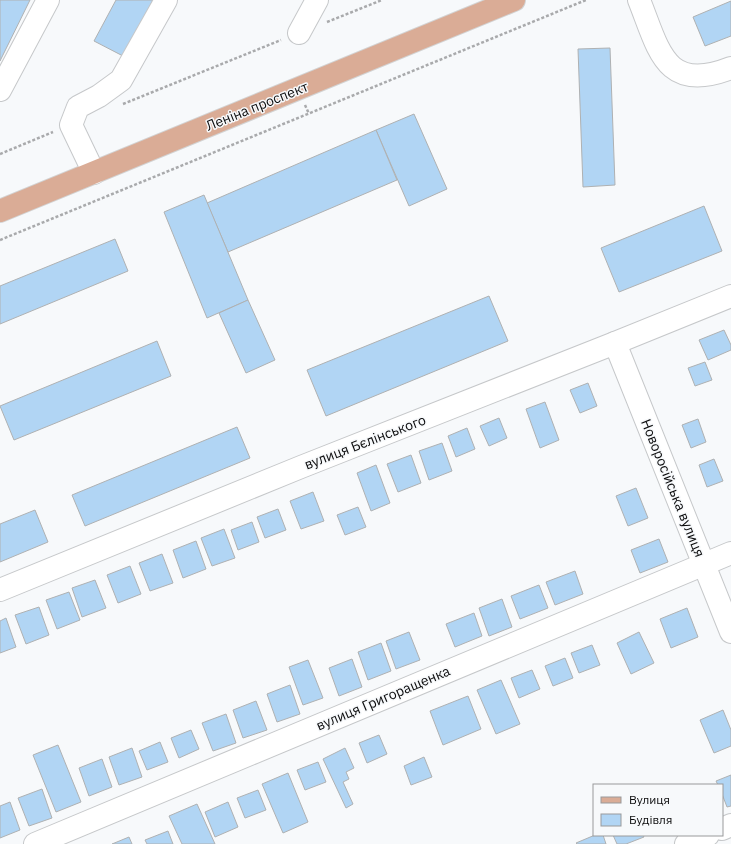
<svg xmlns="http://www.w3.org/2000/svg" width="731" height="844" viewBox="0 0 731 844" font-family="'IBM Plex Sans',sans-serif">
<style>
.building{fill:#b1d5f4;stroke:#afb1b2}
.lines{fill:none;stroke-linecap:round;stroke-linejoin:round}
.minor-casing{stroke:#c6c8ca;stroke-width:24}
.major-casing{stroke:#d3d3d3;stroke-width:24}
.path{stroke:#a9aaac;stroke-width:2.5;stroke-dasharray:3 2;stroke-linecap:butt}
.minor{stroke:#fff;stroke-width:22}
.major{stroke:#daac96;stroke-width:22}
.labels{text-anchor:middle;stroke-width:3;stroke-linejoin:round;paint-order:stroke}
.street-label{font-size:14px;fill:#0b0b0c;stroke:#f7f9fb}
</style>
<rect width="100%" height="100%" fill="#f7f9fb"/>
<!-- building -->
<g class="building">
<path d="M 0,0 L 30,0 L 0,61 Z"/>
<path d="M 116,0 L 153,0 L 123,56 L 94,41 Z"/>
<path d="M 731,1 L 731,36 L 705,46 L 693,17 Z"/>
<path d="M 610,48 L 615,185 L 583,187 L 578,49 Z"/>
<path d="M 414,114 L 447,189 L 409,206 L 376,130 Z"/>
<path d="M 376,130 L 397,180 L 228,252 L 207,203 Z"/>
<path d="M 204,195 L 248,300 L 207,318 L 164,212 Z"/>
<path d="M 704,206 L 722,251 L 619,292 L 601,248 Z"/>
<path d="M 115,239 L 128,271 L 0,324 L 0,286 Z"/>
<path d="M 489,296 L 508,341 L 326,416 L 307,370 Z"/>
<path d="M 248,300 L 275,360 L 246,373 L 219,313 Z"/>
<path d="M 724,330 L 731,345 L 731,350 L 708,360 L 699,340 Z"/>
<path d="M 157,341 L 171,376 L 14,440 L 0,406 Z"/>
<path d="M 705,362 L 712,380 L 695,386 L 688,368 Z"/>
<path d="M 588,383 L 597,406 L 580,413 L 570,390 Z"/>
<path d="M 545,402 L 559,440 L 540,448 L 526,409 Z"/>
<path d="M 499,418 L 507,438 L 489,446 L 480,426 Z"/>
<path d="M 698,419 L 706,442 L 691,448 L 682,425 Z"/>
<path d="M 237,427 L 250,458 L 85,526 L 72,495 Z"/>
<path d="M 467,428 L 475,449 L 456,457 L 448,436 Z"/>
<path d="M 442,443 L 452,471 L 429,480 L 419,451 Z"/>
<path d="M 411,455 L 421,483 L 398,492 L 387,464 Z"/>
<path d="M 714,459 L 723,481 L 707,487 L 699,465 Z"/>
<path d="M 376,465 L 390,503 L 371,511 L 357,473 Z"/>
<path d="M 636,488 L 648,518 L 628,526 L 616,496 Z"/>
<path d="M 313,492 L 324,521 L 301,529 L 290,501 Z"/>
<path d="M 358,507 L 366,527 L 345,535 L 337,515 Z"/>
<path d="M 278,509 L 286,530 L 265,538 L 257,517 Z"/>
<path d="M 35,510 L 48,542 L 0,562 L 0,524 Z"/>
<path d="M 252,522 L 259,542 L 238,550 L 231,530 Z"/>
<path d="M 224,529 L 235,558 L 212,566 L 201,538 Z"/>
<path d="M 659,539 L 668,562 L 640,573 L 631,550 Z"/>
<path d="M 196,541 L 206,569 L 183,578 L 173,550 Z"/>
<path d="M 162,554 L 173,583 L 150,591 L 139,563 Z"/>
<path d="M 130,566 L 141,594 L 118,603 L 107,575 Z"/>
<path d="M 575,571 L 583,594 L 555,605 L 546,582 Z"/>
<path d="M 95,580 L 106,608 L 82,617 L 72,588 Z"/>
<path d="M 539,585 L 548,608 L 520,619 L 511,596 Z"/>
<path d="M 69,592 L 80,620 L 57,629 L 46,600 Z"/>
<path d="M 502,599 L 512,627 L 489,636 L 479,608 Z"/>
<path d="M 39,607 L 49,635 L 26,644 L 15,615 Z"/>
<path d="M 687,608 L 698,637 L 671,648 L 660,619 Z"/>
<path d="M 474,613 L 482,636 L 455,647 L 446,624 Z"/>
<path d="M 6,618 L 16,647 L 0,653 L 0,621 Z"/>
<path d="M 409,632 L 420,660 L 396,669 L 386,641 Z"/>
<path d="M 639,632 L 654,663 L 631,674 L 617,643 Z"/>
<path d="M 381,643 L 391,671 L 368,680 L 358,652 Z"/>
<path d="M 592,645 L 600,665 L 579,673 L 571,653 Z"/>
<path d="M 565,658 L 573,678 L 553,686 L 545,666 Z"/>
<path d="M 352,659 L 362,687 L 339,696 L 329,668 Z"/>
<path d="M 308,660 L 323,698 L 303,705 L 289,667 Z"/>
<path d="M 532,670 L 540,689 L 519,698 L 511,678 Z"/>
<path d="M 501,680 L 520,724 L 496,734 L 477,690 Z"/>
<path d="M 290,685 L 300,714 L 277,722 L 267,694 Z"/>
<path d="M 468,696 L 481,729 L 443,745 L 430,711 Z"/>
<path d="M 256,701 L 267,730 L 243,738 L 233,710 Z"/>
<path d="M 723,710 L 731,730 L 731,746 L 714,753 L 700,720 Z"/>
<path d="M 226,714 L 236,743 L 213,751 L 202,723 Z"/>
<path d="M 191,730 L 199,749 L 179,758 L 171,738 Z"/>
<path d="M 379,735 L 387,754 L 367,763 L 359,743 Z"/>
<path d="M 160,742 L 168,762 L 147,770 L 139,751 Z"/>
<path d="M 58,745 L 81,802 L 56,812 L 33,755 Z"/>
<path d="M 132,748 L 142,777 L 119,785 L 109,757 Z"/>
<path d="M 345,748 L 354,768 L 346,772 L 349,779 L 343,782 L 353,804 L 346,808 L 323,759 Z"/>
<path d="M 424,757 L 432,777 L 411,785 L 404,766 Z"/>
<path d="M 102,759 L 112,787 L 89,796 L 79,768 Z"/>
<path d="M 318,762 L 326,782 L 305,790 L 297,770 Z"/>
<path d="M 288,773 L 308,822 L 283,833 L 262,784 Z"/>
<path d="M 731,775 L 731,806 L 727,807 L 722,794 L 722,785 L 718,785 L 716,781 Z"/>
<path d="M 42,789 L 52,818 L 29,826 L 18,798 Z"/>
<path d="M 258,790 L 266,810 L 245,818 L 237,798 Z"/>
<path d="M 10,802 L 20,830 L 0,838 L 0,806 Z"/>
<path d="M 228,802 L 238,827 L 215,837 L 205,812 Z"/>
<path d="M 197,804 L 215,844 L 182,844 L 169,816 Z"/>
<path d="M 168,831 L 173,844 L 147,844 L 145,840 Z"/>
<path d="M 595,835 L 603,835 L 606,844 L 577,844 L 576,843 Z"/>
<path d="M 613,835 L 643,835 L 644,837 L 626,844 L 617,844 Z"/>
<path d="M 129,837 L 132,844 L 112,844 Z"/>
</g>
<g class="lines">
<!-- minor casing -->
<g class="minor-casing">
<g id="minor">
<path d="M 639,0 C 659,50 665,94 731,68"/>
<path d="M 299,33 L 317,0"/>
<path d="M 0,90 L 48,0"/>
<path d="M 94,173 L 71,125 L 78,107 L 99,96 L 121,80 L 166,0"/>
<path d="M 615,343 L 731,632"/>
<path d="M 0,590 L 301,467 L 615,343 L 731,296"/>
<path d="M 722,829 L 731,825"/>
<path d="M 35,844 L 731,553"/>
<path d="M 686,844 L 708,835"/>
</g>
</g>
<!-- major casing -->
<g class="major-casing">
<path id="major" d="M 0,211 L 514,0"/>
</g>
<!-- path -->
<g class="path">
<path d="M 327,22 L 382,0"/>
<path d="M 123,104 L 281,40"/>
<path d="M 305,105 L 309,114"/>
<path d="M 0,154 L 53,132"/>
<path d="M 0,240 L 586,0"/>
</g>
<!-- minor -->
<use href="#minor" class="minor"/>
<!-- major -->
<use href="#major" class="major"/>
</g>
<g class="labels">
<!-- street labels -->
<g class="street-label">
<text transform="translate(257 106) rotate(-22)" y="5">Леніна проспект</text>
<text transform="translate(365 442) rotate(-21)" y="5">вулиця Бєлінського</text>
<text transform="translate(673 488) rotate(68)" y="5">Новоросійська вулиця</text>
<text transform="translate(383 698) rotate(-23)" y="5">вулиця Григоращенка</text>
</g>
</g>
<!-- legend -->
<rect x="593" y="784" width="130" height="52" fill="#f7f9fb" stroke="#999a9b"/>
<rect x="601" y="797" width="20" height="6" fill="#daac96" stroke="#999a9b"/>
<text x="629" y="804" font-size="12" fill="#0b0b0c">Вулиця</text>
<rect x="601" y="814" width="20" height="12" fill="#b1d5f4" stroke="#999a9b"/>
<text x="629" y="824" font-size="12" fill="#0b0b0c">Будівля</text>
</svg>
